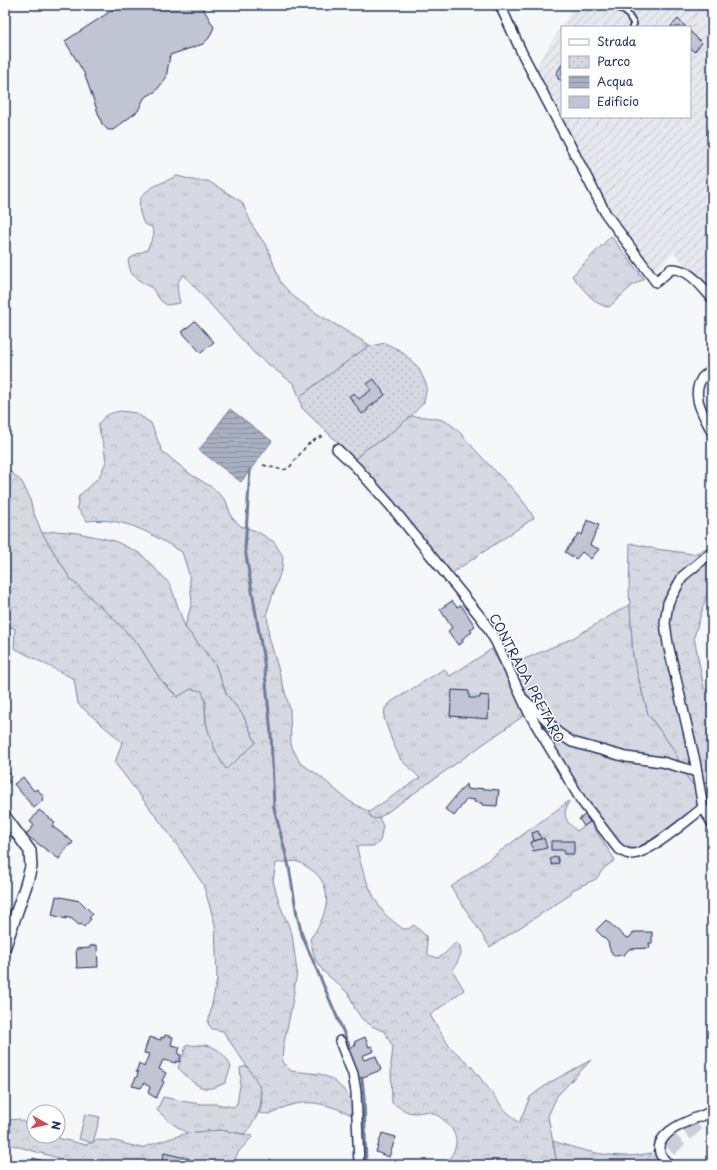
<svg xmlns="http://www.w3.org/2000/svg" width="717" height="1170" viewBox="0 0 717 1170" font-family="'Playpen Sans',sans-serif">
<style>
.industrial{fill:url(#industrial-furrows);fill-rule:evenodd}
.grass{fill:url(#grass-tufts);stroke:#7884a0}
.forest{fill:url(#forest-crowns);stroke:#7884a0}
.park{fill:url(#park-dots);stroke:#7884a0}
.pitch{fill:#d6d9e2;stroke:#7884a0}
.water{fill:url(#water-rules);stroke:#707c99}
.lines{fill:none;stroke-linecap:round;stroke-linejoin:round}
.stream{stroke:#707c99;stroke-width:3}
.building{fill:#c0c4d3;stroke:#1b2f5e}
.trunk-tunnel{stroke:#cacfda;stroke-width:15;stroke-dasharray:15 8;stroke-linecap:butt}
.service-casing{stroke:#1b2f5e;stroke-width:8}
.minor-casing{stroke:#1b2f5e;stroke-width:12}
.tertiary-casing{stroke:#1b2f5e;stroke-width:14}
.path{stroke:#1b2f5e;stroke-width:1.5;stroke-dasharray:4 3;stroke-linecap:butt}
.service{stroke:#fff;stroke-width:4.5}
.minor{stroke:#fff;stroke-width:9}
.tertiary{stroke:#fff;stroke-width:11}
.labels{text-anchor:middle;stroke-width:3;stroke-linejoin:round;paint-order:stroke}
.street-label{font-size:13px;fill:#1b2f5e;stroke:#fff}
</style>
<defs>
<pattern id="industrial-furrows" width="10" height="10" patternUnits="userSpaceOnUse"><rect width="10" height="10" fill="#e6e8ee"/><path d="M-1 1l2-2M0 10L10 0M9 11l2-2" fill="none" stroke="#c5c7ce"/></pattern>
<pattern id="grass-tufts" width="24" height="20" patternUnits="userSpaceOnUse"><rect width="24" height="20" fill="#d6d9e2"/><path d="M3 7l-1-3M5 7V3M7 7l1-3M15 17l-1-3M17 17v-4M19 17l1-3" fill="none" stroke="#b7bbc4"/></pattern>
<pattern id="forest-crowns" width="20" height="18" patternUnits="userSpaceOnUse"><rect width="20" height="18" fill="#d6d9e2"/><path d="M2 6a3 3 0 1 1 6 0M12 15a3 3 0 1 1 6 0" fill="none" stroke="#b7bbc4"/></pattern>
<pattern id="park-dots" width="8" height="8" patternUnits="userSpaceOnUse"><rect width="8" height="8" fill="#d6d9e2"/><path d="M2 2h.1M6 6h.1" fill="none" stroke="#b7bbc4" stroke-width="1.8" stroke-linecap="round"/></pattern>
<pattern id="water-rules" width="6" height="5" patternUnits="userSpaceOnUse"><rect width="6" height="5" fill="#a9b0c1"/><path d="M0 2.5h6" fill="none" stroke="#8990a0"/></pattern>
</defs>
<rect width="100%" height="100%" fill="#f6f7f9"/>
<filter id="ink" filterUnits="userSpaceOnUse"><feTurbulence type="fractalNoise" baseFrequency=".025" numOctaves="2"/><feDisplacementMap in="SourceGraphic" scale="8" xChannelSelector="R" yChannelSelector="G"/><feConvolveMatrix kernelMatrix="1 2 1 2 8 2 1 2 1" color-interpolation-filters="sRGB"/></filter>
<g filter="url(#ink)">
<!-- industrial -->
<path class="industrial" d="M 575,5 L 712,5 L 712,294 L 674,253 L 655,271 L 610,211 L 535,68 ZM 562,27 L 690,27 L 690,117 L 562,117 Z"/>
<!-- grass -->
<g class="grass">
<path d="M 177,176 L 197,181 L 208,181 L 242,202 L 253,227 L 267,247 L 281,283 L 293,296 L 316,313 L 371,346 L 367,347 L 299,397 L 294,384 L 255,354 L 184,275 C 174,281 178,294 180,303 L 167,305 L 161,301 L 152,288 L 140,281 L 131,273 L 128,260 L 137,254 L 147,250 L 154,235 L 152,227 L 144,224 C 129,191 152,188 177,176 Z"/>
<path d="M 611,236 L 644,279 L 633,285 L 609,307 C 596,307 581,286 572,276 Z"/>
<path d="M 411,416 C 422,417 435,417 445,421 C 460,429 466,441 478,453 C 496,473 522,495 534,518 L 452,573 L 391,503 L 355,459 L 367,448 L 383,439 Z"/>
<path d="M 56,531 L 78,533 L 115,541 L 141,554 L 170,584 L 185,627 L 215,664 L 227,695 L 243,715 L 256,743 L 226,770 C 217,755 208,737 206,720 C 205,714 206,707 206,701 L 191,689 L 178,697 L 160,679 L 138,644 L 116,621 L 71,580 L 42,533 Z"/>
<path d="M 630,604 L 633,657 L 648,714 L 672,747 L 687,777 L 698,791 L 700,804 L 641,849 L 627,848 L 612,835 L 587,802 L 531,710 L 536,708 L 530,697 L 524,692 L 514,674 L 514,667 L 518,662 L 573,638 Z"/>
<path d="M 492,649 L 526,714 L 379,818 L 374,819 L 370,816 L 369,812 L 420,778 L 401,760 L 392,741 L 384,718 L 385,708 L 391,702 L 444,669 L 450,676 Z"/>
<path d="M 569,801 C 562,815 565,821 577,831 L 590,822 L 615,860 L 604,868 L 596,879 L 572,890 L 570,895 L 490,947 L 451,887 Z"/>
<path d="M 187,1044 C 195,1047 197,1044 205,1045 C 217,1046 227,1057 231,1067 L 225,1083 C 201,1096 195,1083 178,1068 Z"/>
<path d="M 247,1066 C 250,1070 254,1074 256,1079 C 267,1100 259,1118 244,1134 L 219,1130 L 187,1133 L 170,1122 L 157,1110 L 163,1097 L 187,1102 L 202,1104 L 216,1104 L 233,1107 L 237,1104 L 241,1079 L 240,1068 Z"/>
<path d="M 553,1141 C 577,1149 601,1156 627,1156 C 635,1156 644,1154 652,1153 L 643,1165 L 560,1165 L 556,1159 Z"/>
</g>
<!-- forest -->
<g class="forest">
<path d="M 121,411 L 136,413 L 151,423 L 162,451 L 190,474 L 213,488 L 226,501 L 232,518 L 241,526 L 256,531 L 274,542 L 283,556 L 282,568 L 267,612 L 269,637 L 290,709 L 291,745 L 300,763 L 317,774 L 349,801 L 369,812 L 370,816 L 374,819 L 379,818 L 383,826 L 380,841 L 375,846 L 357,846 C 359,865 372,898 384,913 C 389,919 397,924 403,929 L 408,929 L 414,925 L 426,936 L 428,955 L 438,958 C 446,954 449,948 456,943 L 460,946 L 461,954 L 453,971 L 464,990 L 430,1015 L 449,1046 L 472,1067 L 504,1109 L 519,1123 L 530,1097 L 549,1083 L 591,1060 L 557,1096 L 548,1116 L 556,1159 L 560,1165 L 445,1165 C 450,1158 455,1152 456,1143 C 457,1130 442,1116 430,1112 C 424,1111 420,1113 415,1113 C 406,1113 399,1107 392,1103 L 391,1065 L 393,1047 L 385,1032 L 372,1026 L 362,1019 L 355,1009 L 349,994 L 323,971 L 315,959 L 310,939 C 327,917 337,886 309,868 C 305,866 302,863 298,862 C 292,860 282,863 276,863 L 273,881 L 280,905 L 292,934 L 297,972 L 291,1010 L 283,1047 L 282,1062 L 291,1071 L 320,1074 L 332,1079 L 344,1090 L 351,1100 L 354,1116 C 333,1106 311,1098 288,1106 C 273,1111 277,1116 259,1113 C 267,1090 256,1080 244,1062 C 237,1052 230,1042 223,1031 L 212,1029 L 208,1023 L 217,980 L 215,924 L 203,884 L 168,832 L 115,763 L 122,742 L 78,704 L 74,679 L 14,648 L 15,629 L 5,624 L 5,467 L 22,482 L 29,496 L 33,511 L 42,533 L 71,580 L 116,621 L 138,644 L 160,679 L 177,697 L 191,689 L 202,691 C 207,704 204,711 206,722 C 210,739 216,755 226,769 L 256,743 L 243,715 L 227,695 L 215,664 L 185,627 L 192,602 L 189,574 L 182,552 C 149,533 127,517 87,521 L 77,508 L 79,496 L 99,477 L 106,462 L 104,447 L 98,425 C 104,415 110,413 121,411 Z"/>
<path d="M 630,543 L 656,549 L 694,554 L 712,546 L 712,591 L 707,594 L 694,637 L 704,688 L 712,695 L 712,810 L 687,777 L 672,747 L 648,714 L 633,657 L 629,590 Z"/>
<path d="M 19,1119 L 34,1128 L 34,1136 L 49,1136 L 86,1145 L 96,1140 L 115,1141 L 141,1148 L 187,1133 L 219,1130 L 253,1136 L 239,1151 L 232,1165 L 83,1165 L 5,1143 L 5,1124 L 9,1120 Z"/>
</g>
<!-- park -->
<path class="park" d="M 385,343 L 401,351 L 418,367 L 427,386 L 424,402 L 411,416 L 383,439 L 367,448 L 355,459 L 302,408 L 299,397 L 367,347 Z"/>
<!-- pitch -->
<path class="pitch" d="M 85,1114 L 100,1117 L 93,1143 L 79,1139 Z"/>
<!-- water -->
<path class="water" d="M 230,409 L 272,441 L 241,482 L 199,450 Z"/>
<g class="lines">
<!-- stream -->
<g class="stream">
<path d="M 250,470 L 245,549 L 264,662 L 271,734 L 274,808 L 289,867 L 297,915 L 302,935 L 349,1045"/>
<path d="M 362,1079 L 364,1097 L 366,1165"/>
</g>
</g>
<!-- building -->
<g class="building">
<path d="M 120,5 L 201,5 L 214,27 L 209,38 L 203,44 L 170,55 L 166,78 L 156,91 L 144,98 L 138,111 L 113,130 L 108,130 L 102,124 L 84,73 L 65,41 Z"/>
<path d="M 678,19 L 686,27 L 670,27 Z"/>
<path d="M 690,31 L 702,43 L 694,52 L 690,48 Z"/>
<path d="M 562,64 L 562,81 L 557,78 L 559,76 L 556,74 Z"/>
<path d="M 195,321 L 214,342 L 201,353 L 182,332 Z"/>
<path d="M 374,379 L 385,395 L 367,409 L 368,410 L 362,414 L 349,396 L 354,393 L 359,399 L 371,390 L 367,384 Z"/>
<path d="M 587,520 L 599,525 L 590,545 L 599,549 L 591,559 L 582,552 L 576,559 L 565,552 L 579,533 L 582,535 Z"/>
<path d="M 452,601 L 457,607 L 461,605 L 475,626 L 470,630 L 472,632 L 462,639 L 463,642 L 458,645 L 448,631 L 452,628 L 440,609 Z"/>
<path d="M 452,690 L 469,691 L 469,698 L 480,698 L 480,695 L 489,696 L 488,719 L 450,716 Z"/>
<path d="M 5,767 L 11,776 L 7,778 L 10,782 L 5,785 Z"/>
<path d="M 23,777 L 34,791 L 37,789 L 44,797 L 42,798 L 43,800 L 34,808 L 14,784 Z"/>
<path d="M 466,784 L 467,789 L 475,790 L 475,788 L 499,790 L 497,806 L 482,805 L 482,803 L 474,802 L 475,800 L 467,799 L 454,816 L 445,809 Z"/>
<path d="M 39,810 L 55,822 L 52,826 L 73,842 L 71,845 L 70,844 L 59,859 L 26,835 L 34,825 L 30,822 Z"/>
<path d="M 585,815 L 590,822 L 584,826 L 579,819 Z"/>
<path d="M 538,831 L 541,839 L 534,841 L 532,833 Z"/>
<path d="M 544,838 L 547,848 L 533,851 L 531,842 Z"/>
<path d="M 551,841 L 574,841 L 574,854 L 564,854 L 564,850 L 551,850 Z"/>
<path d="M 557,856 L 559,863 L 552,865 L 550,859 Z"/>
<path d="M 56,896 L 80,901 L 93,914 L 89,918 L 91,919 L 84,927 L 81,924 L 79,925 L 72,919 L 66,917 L 66,919 L 52,915 Z"/>
<path d="M 606,920 L 625,937 L 629,938 L 634,932 L 652,932 L 652,943 L 649,943 L 650,948 L 629,949 L 624,955 L 614,956 L 610,950 L 608,942 L 596,930 Z"/>
<path d="M 97,945 L 98,967 L 77,968 L 76,949 L 90,948 L 90,946 Z"/>
<path d="M 165,1035 L 173,1037 L 171,1045 L 180,1047 L 178,1054 L 181,1055 L 179,1062 L 176,1061 L 176,1063 L 163,1060 L 159,1069 L 166,1073 L 162,1081 L 164,1082 L 156,1098 L 148,1093 L 150,1087 L 144,1083 L 141,1088 L 132,1086 L 136,1077 L 137,1077 L 138,1072 L 136,1072 L 139,1063 L 144,1067 L 149,1054 L 144,1053 L 149,1037 L 161,1040 L 161,1037 L 164,1038 Z"/>
<path d="M 365,1037 L 369,1047 L 372,1046 L 374,1051 L 362,1056 L 364,1060 L 376,1056 L 381,1070 L 358,1079 L 345,1049 L 356,1045 L 354,1042 Z"/>
<path d="M 382,1133 L 396,1137 L 389,1157 L 376,1152 Z"/>
<path d="M 164,1153 L 190,1159 L 188,1165 L 161,1165 Z"/>
<path d="M 33,1158 L 57,1165 L 31,1165 Z"/>
</g>
<g class="lines">
<!-- trunk-tunnel -->
<path class="trunk-tunnel" d="M 652,1165 L 712,1110"/>
<!-- service casing -->
<g class="service-casing">
<path id="service" d="M 614,5 L 627,13 L 634,24 L 632,27"/>
</g>
<!-- minor casing -->
<g class="minor-casing">
<g id="minor">
<path d="M 500,5 L 522,53 L 606,214 L 656,282 L 671,269 C 689,268 700,285 712,298"/>
<path d="M 712,370 C 709,372 705,375 702,378 C 690,396 704,415 712,432"/>
<path d="M 337,449 L 356,467 L 390,505 L 483,620 L 496,642 L 529,713 L 581,800 L 616,846 C 620,850 624,853 630,854 C 647,856 688,819 703,808"/>
<path d="M 712,552 L 683,576 L 668,603 L 665,623 L 668,644 L 695,761 L 703,808 L 712,823"/>
<path d="M 523,699 L 544,717 L 557,732 L 572,742 L 626,757 L 662,762 L 697,772"/>
<path d="M 340,1041 L 353,1074 L 356,1092 L 359,1165"/>
<path d="M 669,1165 C 666,1162 661,1157 660,1153 C 654,1130 696,1118 712,1112"/>
</g>
</g>
<!-- tertiary casing -->
<g class="tertiary-casing">
<path id="tertiary" d="M 5,817 L 30,851 L 31,867 L 26,885 L 5,946"/>
</g>
<!-- path -->
<path class="path" d="M 263,465 L 283,470 L 289,468 L 307,445 L 316,439 L 325,435"/>
<!-- service -->
<use href="#service" class="service"/>
<!-- minor -->
<use href="#minor" class="minor"/>
<!-- tertiary -->
<use href="#tertiary" class="tertiary"/>
</g>
</g>
<g class="labels">
<!-- street labels -->
<g class="street-label">
<text transform="translate(527 678) rotate(62)" y="5">CONTRADA PRETARO</text>
</g>
</g>
<!-- margin -->
<rect width="717" height="1170" fill="none" stroke="#fff" stroke-width="20"/>
<rect x="10" y="10" width="697" height="1150" fill="none" stroke="#1b2f5e" stroke-width="1.5" filter="url(#ink)"/>
<!-- legend -->
<rect x="561" y="26" width="130" height="92" fill="#ffffff" stroke="#a4acbf"/>
<rect x="569" y="39" width="20" height="6" fill="#ffffff" stroke="#a4acbf"/>
<text x="597" y="46" font-size="12" fill="#1b2f5e">Strada</text>
<rect x="569" y="56" width="20" height="12" fill="url(#park-dots)" stroke="#a4acbf"/>
<text x="597" y="66" font-size="12" fill="#1b2f5e">Parco</text>
<rect x="569" y="76" width="20" height="12" fill="url(#water-rules)" stroke="#a4acbf"/>
<text x="597" y="86" font-size="12" fill="#1b2f5e">Acqua</text>
<rect x="569" y="96" width="20" height="12" fill="#c0c4d3" stroke="#a4acbf"/>
<text x="597" y="106" font-size="12" fill="#1b2f5e">Edificio</text>
<!-- north arrow -->
<g transform="translate(46 1124) rotate(98)"><circle r="19" fill="#ffffff" stroke="#a4acbf"/>
<path d="M0-3L7 15L0 10L-7 15Z" fill="#d1495b"/>
<text y="-6" font-size="11" font-weight="bold" text-anchor="middle" fill="#1b2f5e">N</text>
</g>
</svg>
